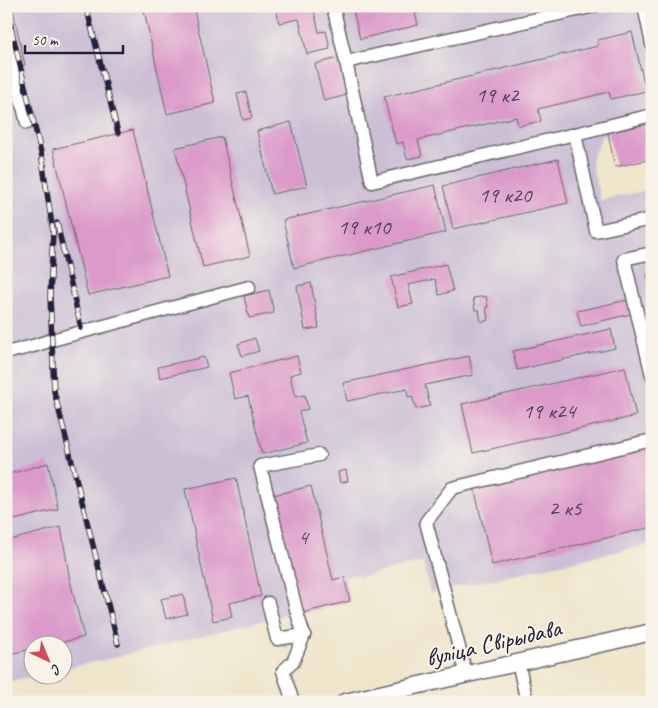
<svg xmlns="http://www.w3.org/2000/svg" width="658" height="708" viewBox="0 0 658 708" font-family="Caveat,sans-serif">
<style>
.industrial{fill:#cbbfd5}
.building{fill:#db9aca}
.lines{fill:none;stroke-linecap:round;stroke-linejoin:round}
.minor-casing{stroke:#6a666d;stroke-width:15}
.major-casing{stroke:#6a666d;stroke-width:19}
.minor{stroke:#fff;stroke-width:12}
.major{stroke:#fff;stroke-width:16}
.rail-casing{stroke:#22223b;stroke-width:5.5}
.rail{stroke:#f7f3e8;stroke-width:4;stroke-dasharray:11;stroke-linecap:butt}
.labels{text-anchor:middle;stroke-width:4.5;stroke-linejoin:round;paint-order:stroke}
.number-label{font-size:22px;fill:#50405f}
.street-label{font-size:25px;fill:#22223b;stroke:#f7f3e8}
</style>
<rect width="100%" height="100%" fill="#f7f3e8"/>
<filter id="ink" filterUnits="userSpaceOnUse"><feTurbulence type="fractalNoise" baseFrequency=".02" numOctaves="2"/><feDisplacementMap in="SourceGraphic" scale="10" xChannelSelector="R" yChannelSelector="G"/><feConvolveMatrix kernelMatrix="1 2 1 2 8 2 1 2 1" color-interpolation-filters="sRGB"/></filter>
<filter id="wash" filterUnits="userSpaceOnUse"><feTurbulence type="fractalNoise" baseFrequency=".0096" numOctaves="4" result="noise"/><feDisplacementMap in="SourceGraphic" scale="20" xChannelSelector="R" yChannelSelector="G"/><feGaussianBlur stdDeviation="1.12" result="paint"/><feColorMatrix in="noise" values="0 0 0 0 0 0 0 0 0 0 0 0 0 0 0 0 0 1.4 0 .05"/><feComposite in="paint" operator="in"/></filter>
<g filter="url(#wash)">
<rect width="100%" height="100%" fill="#efe5ca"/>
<!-- industrial -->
<path class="industrial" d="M 6,6 L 652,6 L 652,124 L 602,136 L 591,160 L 600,200 L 652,189 L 652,544 L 430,593 L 423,562 L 359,577 L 358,574 L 344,577 L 350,601 L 302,613 L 288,614 L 133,653 L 63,669 L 62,646 L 32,646 L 32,676 L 35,676 L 6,682 Z"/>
<g id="blocks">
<!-- building -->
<g class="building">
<path d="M 6,6 L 12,6 L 25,65 L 6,69 Z"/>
<path d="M 143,6 L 193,6 L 215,103 L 167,114 Z"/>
<path d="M 276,6 L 313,6 L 319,32 L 326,31 L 330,49 L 307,54 L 299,19 L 279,23 Z"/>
<path d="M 352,6 L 439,6 L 439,7 L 415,13 L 418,25 L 360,39 Z"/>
<path d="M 632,32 L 646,91 L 611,99 L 609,92 L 538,109 L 541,121 L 518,126 L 516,117 L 418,140 L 422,156 L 407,159 L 403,142 L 396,144 L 384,97 L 598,46 L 598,40 Z"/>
<path d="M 338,58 L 347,95 L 324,101 L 315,64 Z"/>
<path d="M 246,92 L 252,118 L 243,120 L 237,94 Z"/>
<path d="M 291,122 L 307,186 L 272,194 L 257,131 Z"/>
<path d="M 652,123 L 652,159 L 615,167 L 608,133 Z"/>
<path d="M 133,130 L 168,276 L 88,295 L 53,149 Z"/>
<path d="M 222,137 L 250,256 L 203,267 L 175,148 Z"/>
<path d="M 558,159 L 568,203 L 453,229 L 443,186 Z"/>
<path d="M 435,185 L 446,232 L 294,268 L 283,220 Z"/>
<path d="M 446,264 L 453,291 L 439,295 L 435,279 L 408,285 L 413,304 L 398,307 L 391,277 Z"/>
<path d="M 652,273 L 652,291 L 651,291 L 647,274 Z"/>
<path d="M 311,283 L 319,328 L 305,330 L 297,286 Z"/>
<path d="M 269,290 L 274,313 L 249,318 L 244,296 Z"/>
<path d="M 486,296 L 488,307 L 486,307 L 488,320 L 481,322 L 479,310 L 475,310 L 473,298 Z"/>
<path d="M 627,300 L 631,314 L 581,326 L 577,311 Z"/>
<path d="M 652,310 L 652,333 L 651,333 L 646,311 Z"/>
<path d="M 611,329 L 615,348 L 517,370 L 513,351 Z"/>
<path d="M 255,338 L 259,351 L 242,356 L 238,344 Z"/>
<path d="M 297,356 L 301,372 L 290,375 L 295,397 L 305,395 L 308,409 L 299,412 L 307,443 L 262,454 L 248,396 L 235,399 L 229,373 Z"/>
<path d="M 469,356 L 473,375 L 425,385 L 430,406 L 416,409 L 412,396 L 408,397 L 407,389 L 347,401 L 343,383 Z"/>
<path d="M 204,357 L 207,367 L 160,378 L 158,367 Z"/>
<path d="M 625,367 L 636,416 L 473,453 L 462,404 Z"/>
<path d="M 645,446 L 652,476 L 652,527 L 492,565 L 474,487 Z"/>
<path d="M 48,463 L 58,509 L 6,522 L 6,475 Z"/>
<path d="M 346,470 L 348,481 L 340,483 L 338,472 Z"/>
<path d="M 236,478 L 261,596 L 229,603 L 232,617 L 213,621 L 185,489 Z"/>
<path d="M 311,486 L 333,580 L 344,577 L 350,601 L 302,613 L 274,495 Z"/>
<path d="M 61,527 L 70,581 L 84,637 L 47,646 L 32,646 L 32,649 L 6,655 L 6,541 Z"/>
<path d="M 183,594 L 187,614 L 166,619 L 161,599 Z"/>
</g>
</g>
</g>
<g filter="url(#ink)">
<use href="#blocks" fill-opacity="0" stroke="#6a666d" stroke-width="1"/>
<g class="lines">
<!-- minor casing -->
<g class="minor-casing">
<g id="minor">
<path d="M 333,6 L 346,62 L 595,6"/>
<path d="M 644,6 L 652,44"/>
<path d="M 6,38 L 27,123"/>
<path d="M 346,62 L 372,182 L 575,134"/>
<path d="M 652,115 L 575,134 L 596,231 L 652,219"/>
<path d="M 652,253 L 624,259 L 652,375"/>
<path d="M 6,353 L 33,346 L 52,340 L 249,287"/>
<path d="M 268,603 L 277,639 L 304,635"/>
<path d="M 518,662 L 527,702"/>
<path d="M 466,674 L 426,522 L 452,488 L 652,440"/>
<path d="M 293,702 L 283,671 L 293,662 L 304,635 L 297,613 L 260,466 L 319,455"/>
</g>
</g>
<!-- major casing -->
<g class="major-casing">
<path id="major" d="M 345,702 L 652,632"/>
</g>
<!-- minor -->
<use href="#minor" class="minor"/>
<!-- major -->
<use href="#major" class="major"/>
<!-- rail casing -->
<g class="rail-casing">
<g id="rail">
<path d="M 86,6 L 118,133"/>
<path d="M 6,7 L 44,165"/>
<path d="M 42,159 L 53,232 L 50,296 L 54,391 L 118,644"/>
<path d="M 57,223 L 81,328"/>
</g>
</g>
<!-- rail -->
<use href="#rail" class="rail"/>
</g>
</g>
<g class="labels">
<!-- number labels -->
<g class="number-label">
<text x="497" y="102">19 к2</text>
<text x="505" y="202">19 к20</text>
<text x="364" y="234">19 к10</text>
<text x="549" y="418">19 к24</text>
<text x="565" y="515">2 к5</text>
<text x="303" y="544">4</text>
</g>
<!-- street labels -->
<g class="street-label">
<text transform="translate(493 642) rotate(-13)" y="9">вуліца Свірыдава</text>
</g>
</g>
<!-- margin -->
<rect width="658" height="708" fill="none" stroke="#f7f3e8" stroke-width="25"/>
<!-- north arrow -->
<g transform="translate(48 660) rotate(136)"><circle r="24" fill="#f7f3e8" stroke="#a29fa3"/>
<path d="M0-4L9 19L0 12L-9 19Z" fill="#d1495b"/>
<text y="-8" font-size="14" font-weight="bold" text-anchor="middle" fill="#22223b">С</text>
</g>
<!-- scale -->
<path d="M25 45v8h98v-8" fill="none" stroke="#22223b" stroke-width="2.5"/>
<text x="32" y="45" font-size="15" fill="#22223b" stroke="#f7f3e8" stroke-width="4" paint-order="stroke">50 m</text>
</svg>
